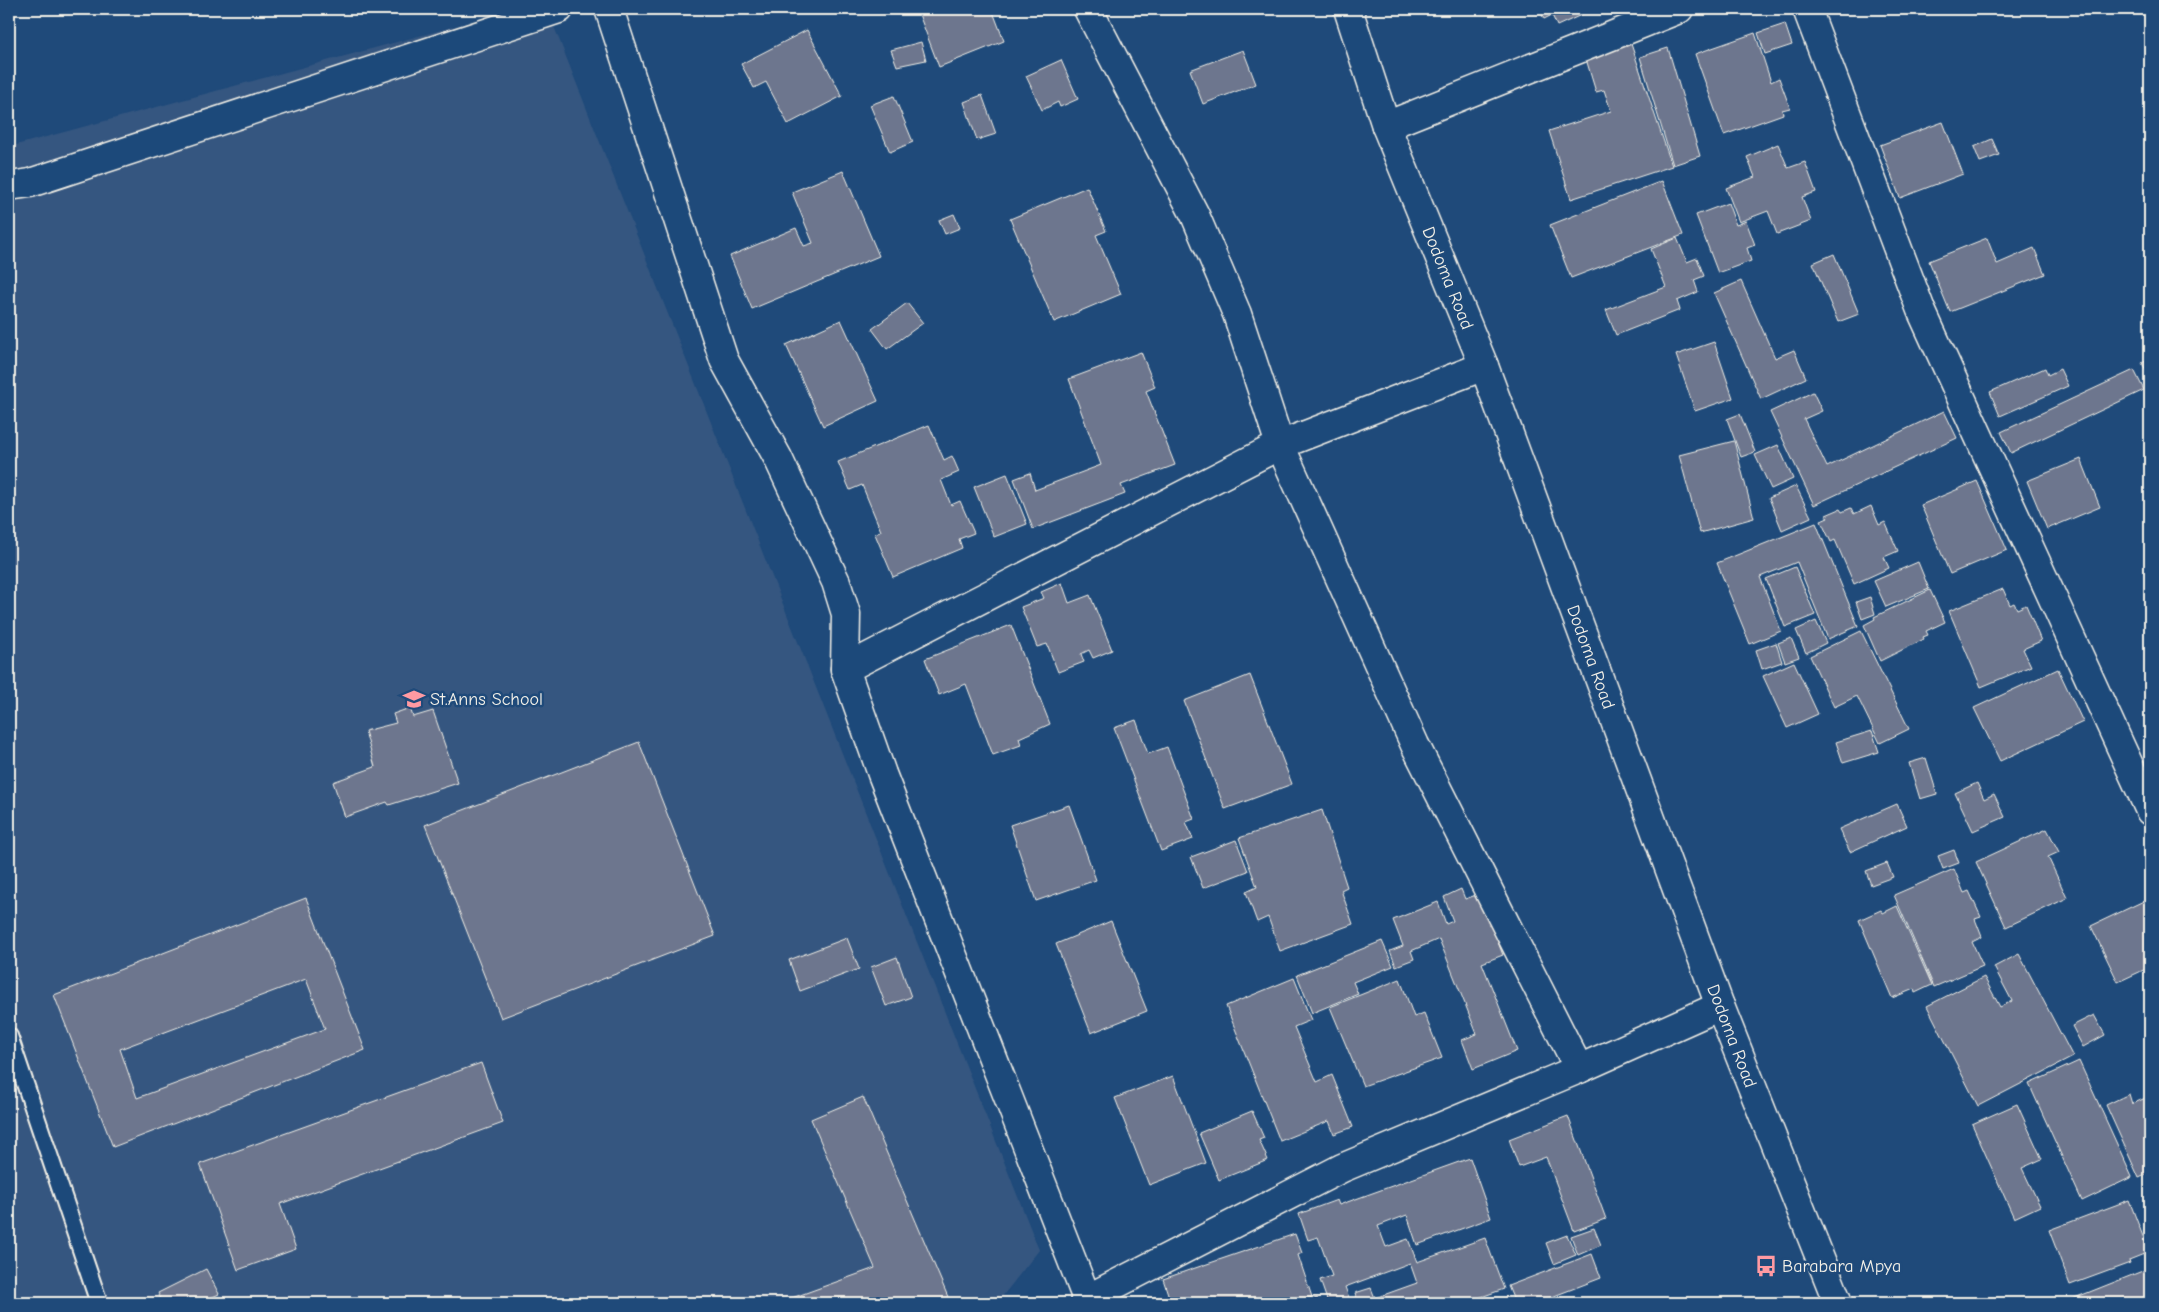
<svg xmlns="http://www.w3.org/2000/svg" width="2159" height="1312" viewBox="0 0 2159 1312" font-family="'Comic Neue',sans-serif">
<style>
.built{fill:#365780}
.building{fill:#6d768e;stroke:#f4f1e8;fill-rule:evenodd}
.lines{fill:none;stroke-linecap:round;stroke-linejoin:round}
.service-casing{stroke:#f4f1e8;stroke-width:20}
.minor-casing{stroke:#f4f1e8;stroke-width:31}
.trunk-casing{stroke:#f4f1e8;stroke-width:31}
.service{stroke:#1f4a7a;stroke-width:16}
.minor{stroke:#1f4a7a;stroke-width:28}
.trunk{stroke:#1f4a7a;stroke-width:28}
.labels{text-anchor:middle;stroke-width:5;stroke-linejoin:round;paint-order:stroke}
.street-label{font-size:18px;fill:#f4f1e8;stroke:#1f4a7a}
.poi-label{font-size:18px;fill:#f4f1e8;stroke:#1f4a7a;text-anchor:start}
</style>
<rect width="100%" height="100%" fill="#1f4a7a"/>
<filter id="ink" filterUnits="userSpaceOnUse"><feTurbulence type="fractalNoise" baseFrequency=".02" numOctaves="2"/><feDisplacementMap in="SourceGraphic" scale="10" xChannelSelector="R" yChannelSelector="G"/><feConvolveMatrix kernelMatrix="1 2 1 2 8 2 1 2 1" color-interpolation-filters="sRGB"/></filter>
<g filter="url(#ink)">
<!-- built -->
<path class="built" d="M 519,9 L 547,9 L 1039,1250 L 997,1303 L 9,1303 L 9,147 Z"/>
<!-- building -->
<g class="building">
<path d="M 917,9 L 992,9 L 1004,41 L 939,67 Z"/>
<path d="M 1539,9 L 1589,9 L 1590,11 L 1557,26 L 1552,15 L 1544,19 Z"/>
<path d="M 1785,24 L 1792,45 L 1765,54 L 1758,33 Z"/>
<path d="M 807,30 L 842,96 L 788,124 L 766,82 L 754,88 L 741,64 Z"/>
<path d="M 1755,33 L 1771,82 L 1779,78 L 1790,108 L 1782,110 L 1783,114 L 1724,135 L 1695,54 Z"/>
<path d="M 921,42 L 926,60 L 897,66 L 891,50 Z"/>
<path d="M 1631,44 L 1672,166 L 1571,199 L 1549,131 L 1611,111 L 1604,90 L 1596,92 L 1586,59 Z"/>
<path d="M 1668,48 L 1700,156 L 1673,165 L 1640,57 Z"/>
<path d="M 1243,50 L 1256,84 L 1203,104 L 1190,70 Z"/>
<path d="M 1061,60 L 1078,99 L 1060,107 L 1058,102 L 1042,110 L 1026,76 Z"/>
<path d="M 982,95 L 996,134 L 977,140 L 964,102 Z"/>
<path d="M 894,96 L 913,142 L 890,152 L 870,105 Z"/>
<path d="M 1943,122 L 1963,174 L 1900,198 L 1880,145 Z"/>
<path d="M 1992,139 L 1999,155 L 1980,162 L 1974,147 Z"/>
<path d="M 1778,144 L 1788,168 L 1805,162 L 1816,192 L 1802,197 L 1811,221 L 1777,234 L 1768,211 L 1739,222 L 1726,188 L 1755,177 L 1747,157 Z"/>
<path d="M 843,171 L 879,256 L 752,309 L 730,256 L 796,228 L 804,246 L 813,243 L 792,192 Z"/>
<path d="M 1662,181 L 1683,235 L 1571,278 L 1550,225 Z"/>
<path d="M 1087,187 L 1106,231 L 1096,235 L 1121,294 L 1054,322 L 1010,219 Z"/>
<path d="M 1728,203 L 1736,225 L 1746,221 L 1755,245 L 1747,248 L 1751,261 L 1718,273 L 1696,215 Z"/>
<path d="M 954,214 L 960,228 L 945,234 L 939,220 Z"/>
<path d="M 1677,238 L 1687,262 L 1697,258 L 1704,276 L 1694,280 L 1698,292 L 1677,301 L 1680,310 L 1616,335 L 1606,310 L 1666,287 L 1651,249 Z"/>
<path d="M 1987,238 L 1997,264 L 2034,248 L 2045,274 L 1950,312 L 1929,261 Z"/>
<path d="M 1834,254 L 1859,314 L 1838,322 L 1813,263 Z"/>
<path d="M 1741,281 L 1775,358 L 1794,350 L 1806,378 L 1761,399 L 1714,293 Z"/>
<path d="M 907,303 L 923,323 L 887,349 L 872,329 Z"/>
<path d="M 841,320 L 878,401 L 823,426 L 786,345 Z"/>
<path d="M 1714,342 L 1733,398 L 1695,411 L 1676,355 Z"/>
<path d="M 1141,352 L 1155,387 L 1146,391 L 1175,465 L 1121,485 L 1125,494 L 1033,529 L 1014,479 L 1030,473 L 1035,490 L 1101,465 L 1069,379 Z"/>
<path d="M 2150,359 L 2150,377 L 2142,363 Z"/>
<path d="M 2045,368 L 2048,375 L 2060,369 L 2068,386 L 2000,416 L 1990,392 Z"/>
<path d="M 2134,370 L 2144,390 L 2011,453 L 2001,432 Z"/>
<path d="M 1813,392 L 1822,411 L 1804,419 L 1827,467 L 1944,411 L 1957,438 L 1814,505 L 1770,412 Z"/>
<path d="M 1740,414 L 1755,452 L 1741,457 L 1727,419 Z"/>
<path d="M 929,425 L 944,460 L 952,456 L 959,472 L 941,480 L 951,505 L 960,501 L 974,533 L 959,539 L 962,548 L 893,577 L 875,534 L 881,531 L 862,485 L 850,490 L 838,462 Z"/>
<path d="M 1734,441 L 1754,518 L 1700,533 L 1679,455 Z"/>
<path d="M 1778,445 L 1793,479 L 1771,489 L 1755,455 Z"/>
<path d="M 2081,459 L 2100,507 L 2047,529 L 2027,481 Z"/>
<path d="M 1007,474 L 1027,524 L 994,537 L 974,487 Z"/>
<path d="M 1977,481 L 2007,550 L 1950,574 L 1921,505 Z"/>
<path d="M 1796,486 L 1811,517 L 1782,530 L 1769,498 Z"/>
<path d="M 1871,506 L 1879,525 L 1885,522 L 1898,551 L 1884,557 L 1889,568 L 1854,584 L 1835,540 L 1831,542 L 1821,521 L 1828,518 L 1826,515 L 1840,509 L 1842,512 L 1851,508 L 1854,514 Z"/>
<path d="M 1816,523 L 1858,626 L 1828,639 L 1797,562 L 1760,577 L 1781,631 L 1750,644 L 1717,563 Z"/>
<path d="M 1918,562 L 1929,589 L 1886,607 L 1874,581 Z"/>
<path d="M 1795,567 L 1815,615 L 1785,627 L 1766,579 Z"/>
<path d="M 1062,583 L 1069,603 L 1090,595 L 1112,650 L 1093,658 L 1089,650 L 1081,654 L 1084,662 L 1058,672 L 1047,644 L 1037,647 L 1021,607 L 1044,598 L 1041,592 Z"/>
<path d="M 2003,589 L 2010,605 L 2014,603 L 2017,609 L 2026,605 L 2041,641 L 2023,649 L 2031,666 L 1981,687 L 1949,611 Z"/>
<path d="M 1930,590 L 1945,622 L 1926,631 L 1928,635 L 1923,637 L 1924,639 L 1880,661 L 1864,625 L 1875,619 L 1874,617 Z"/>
<path d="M 1870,597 L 1875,614 L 1862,619 L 1856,602 Z"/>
<path d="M 1816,621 L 1826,643 L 1806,653 L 1796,630 Z"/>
<path d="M 1011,625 L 1050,724 L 1019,738 L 1021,745 L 993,755 L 966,684 L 939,695 L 925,659 Z"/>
<path d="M 1861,631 L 1909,729 L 1880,743 L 1857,696 L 1834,707 L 1810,656 Z"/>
<path d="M 1791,638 L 1799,657 L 1785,662 L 1778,643 Z"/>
<path d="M 1776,643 L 1782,662 L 1762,669 L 1756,650 Z"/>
<path d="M 1794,662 L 1818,714 L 1787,728 L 1763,676 Z"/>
<path d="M 2058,669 L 2083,722 L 2000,761 L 1974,708 Z"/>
<path d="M 1250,675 L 1292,784 L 1225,809 L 1184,701 Z"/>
<path d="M 410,708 L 413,717 L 433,711 L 458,783 L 389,805 L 387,802 L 345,817 L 333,782 L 375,767 L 365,731 L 396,723 L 393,714 Z"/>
<path d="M 1136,720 L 1148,754 L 1167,747 L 1194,819 L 1186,822 L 1193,839 L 1161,851 L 1114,728 Z"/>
<path d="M 1872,731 L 1879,752 L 1843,763 L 1836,742 Z"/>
<path d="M 639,742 L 715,936 L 501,1018 L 425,825 Z"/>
<path d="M 1926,758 L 1937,794 L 1920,799 L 1909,763 Z"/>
<path d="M 1977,783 L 1984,799 L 1994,794 L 2005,817 L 1973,831 L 1955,793 Z"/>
<path d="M 1897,804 L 1907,826 L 1850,852 L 1839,829 Z"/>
<path d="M 1069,805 L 1096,880 L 1036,901 L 1010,825 Z"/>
<path d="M 1322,810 L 1347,887 L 1341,890 L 1353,924 L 1280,951 L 1268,917 L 1257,922 L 1246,892 L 1257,887 L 1239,838 Z"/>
<path d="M 2047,829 L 2059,852 L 2048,857 L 2067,898 L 2006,927 L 1976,862 Z"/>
<path d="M 1236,840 L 1248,871 L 1203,888 L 1191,857 Z"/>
<path d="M 1954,850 L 1959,863 L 1943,869 L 1938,856 Z"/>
<path d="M 1887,863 L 1893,877 L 1871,885 L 1866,871 Z"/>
<path d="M 1954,869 L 1964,893 L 1969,891 L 1981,917 L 1975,919 L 1982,937 L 1972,942 L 1983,966 L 1934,987 L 1894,895 Z"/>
<path d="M 1461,889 L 1465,899 L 1479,894 L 1503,955 L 1482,963 L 1517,1051 L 1473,1069 L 1462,1040 L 1477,1034 L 1439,939 L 1411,951 L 1414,959 L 1396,966 L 1390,951 L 1403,946 L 1393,920 L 1438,902 L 1446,924 L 1453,921 L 1444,897 Z"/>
<path d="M 306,898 L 365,1050 L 113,1147 L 54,995 ZM 306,979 L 325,1029 L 137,1098 L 120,1049 Z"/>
<path d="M 2150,898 L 2150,967 L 2118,982 L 2091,926 Z"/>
<path d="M 1897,906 L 1932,985 L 1915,993 L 1914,989 L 1892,998 L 1859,920 L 1881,910 L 1883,913 Z"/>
<path d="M 1111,921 L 1147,1011 L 1091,1033 L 1056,944 Z"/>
<path d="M 847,938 L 859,969 L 800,991 L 789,960 Z"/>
<path d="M 1382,941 L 1393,966 L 1353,982 L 1358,994 L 1312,1013 L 1297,975 Z"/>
<path d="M 2019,954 L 2073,1057 L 1978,1106 L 1927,1006 L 1984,977 L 2000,1007 L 2012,1001 L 1994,967 Z"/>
<path d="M 897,957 L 911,997 L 886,1006 L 871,967 Z"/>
<path d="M 1294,978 L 1311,1020 L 1294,1027 L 1317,1082 L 1332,1075 L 1353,1127 L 1334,1134 L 1329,1121 L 1280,1141 L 1226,1006 Z"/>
<path d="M 1400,979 L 1414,1017 L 1424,1013 L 1442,1058 L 1363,1086 L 1330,1007 Z"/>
<path d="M 2094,1015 L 2105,1035 L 2083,1047 L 2072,1026 Z"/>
<path d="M 2079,1061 L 2132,1177 L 2082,1201 L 2029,1084 Z"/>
<path d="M 481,1063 L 503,1123 L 280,1204 L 296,1249 L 238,1270 L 200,1164 Z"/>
<path d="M 1173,1076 L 1206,1163 L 1149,1185 L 1115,1098 Z"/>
<path d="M 2129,1094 L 2132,1104 L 2150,1096 L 2150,1173 L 2139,1178 L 2106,1105 Z"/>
<path d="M 863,1097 L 948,1297 L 931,1303 L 778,1303 L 875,1268 L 811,1119 Z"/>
<path d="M 2017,1104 L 2042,1159 L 2022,1168 L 2040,1206 L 2014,1218 L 1972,1124 Z"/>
<path d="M 1252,1111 L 1264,1138 L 1259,1140 L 1268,1160 L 1219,1180 L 1199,1133 Z"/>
<path d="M 1568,1116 L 1606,1219 L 1574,1231 L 1546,1157 L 1519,1167 L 1509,1139 Z"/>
<path d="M 1470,1158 L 1491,1218 L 1417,1245 L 1407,1215 L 1378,1226 L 1386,1247 L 1408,1239 L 1417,1262 L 1485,1238 L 1504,1289 L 1464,1303 L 1359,1303 L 1355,1293 L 1371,1288 L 1375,1298 L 1417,1283 L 1410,1263 L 1345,1287 L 1351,1303 L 1328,1303 L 1320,1280 L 1332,1276 L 1318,1237 L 1308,1240 L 1299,1214 L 1337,1200 L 1339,1205 Z"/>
<path d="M 2129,1200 L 2149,1252 L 2129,1260 L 2130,1263 L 2070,1285 L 2049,1230 Z"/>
<path d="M 1594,1228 L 1601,1245 L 1578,1255 L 1571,1236 Z"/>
<path d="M 1295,1234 L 1302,1253 L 1298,1255 L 1312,1297 L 1292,1303 L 1171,1303 L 1163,1279 Z"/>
<path d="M 1567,1235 L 1576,1255 L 1554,1264 L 1546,1243 Z"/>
<path d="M 1592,1254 L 1601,1278 L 1536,1303 L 1515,1303 L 1508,1286 Z"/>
<path d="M 2150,1268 L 2150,1296 L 2131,1303 L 2062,1303 Z"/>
<path d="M 206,1269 L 219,1294 L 200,1303 L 163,1303 L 158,1293 Z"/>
<path d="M 1317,1298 L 1319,1303 L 1303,1303 Z"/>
</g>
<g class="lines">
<!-- service casing -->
<g class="service-casing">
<path id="service" d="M 9,1036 L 99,1303"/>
</g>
<!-- minor casing -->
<g class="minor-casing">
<g id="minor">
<path d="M 609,9 L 724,360 L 778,458 L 836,582 L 846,614 L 845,669 L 882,774 L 1087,1299"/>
<path d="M 1088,9 L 1195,215 L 1237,314 L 1280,445 L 1415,745 L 1579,1069"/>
<path d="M 1807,9 L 1921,310 L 2150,811"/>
<path d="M 1386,126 L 1679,9"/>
<path d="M 9,186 L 30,183 L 559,9"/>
<path d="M 845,669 L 1280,445 L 1484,366"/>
<path d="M 1084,1303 L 1087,1299 L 1342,1168 L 1579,1069 L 1720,1006"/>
</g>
</g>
<!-- trunk casing -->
<g class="trunk-casing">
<path id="trunk" d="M 1348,9 L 1386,126 L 1484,366 L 1720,1006 L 1838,1303"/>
</g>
<!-- service -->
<use href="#service" class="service"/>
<!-- minor -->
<use href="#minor" class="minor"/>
<!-- trunk -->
<use href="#trunk" class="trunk"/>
</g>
</g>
<!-- icons -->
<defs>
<g id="school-bare" transform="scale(1.725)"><path d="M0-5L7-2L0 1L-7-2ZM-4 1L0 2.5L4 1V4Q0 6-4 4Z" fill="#ff9aa2" stroke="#1f4a7a" stroke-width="2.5" paint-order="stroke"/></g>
<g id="bus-bare" transform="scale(1.725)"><path d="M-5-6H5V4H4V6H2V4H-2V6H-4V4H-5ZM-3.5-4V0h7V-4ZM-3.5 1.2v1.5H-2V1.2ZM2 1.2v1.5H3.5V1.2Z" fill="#ff9aa2" stroke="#1f4a7a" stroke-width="2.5" paint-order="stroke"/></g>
</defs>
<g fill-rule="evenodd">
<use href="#school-bare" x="414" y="699"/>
<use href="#bus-bare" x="1766" y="1266"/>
</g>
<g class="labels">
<!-- street labels -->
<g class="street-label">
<text transform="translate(1448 278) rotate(68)" y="6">Dodoma Road</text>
<text transform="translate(1591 657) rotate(70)" y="6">Dodoma Road</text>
<text transform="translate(1732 1036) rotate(69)" y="6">Dodoma Road</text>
</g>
<!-- poi labels -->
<g class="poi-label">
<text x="430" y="705">St.Anns School</text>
<text x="1782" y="1272">Barabara Mpya</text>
</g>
</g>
<!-- margin -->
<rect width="2159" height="1312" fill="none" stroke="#1f4a7a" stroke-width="30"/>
<rect x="15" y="15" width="2129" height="1282" fill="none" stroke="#f4f1e8" stroke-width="2" filter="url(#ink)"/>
</svg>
